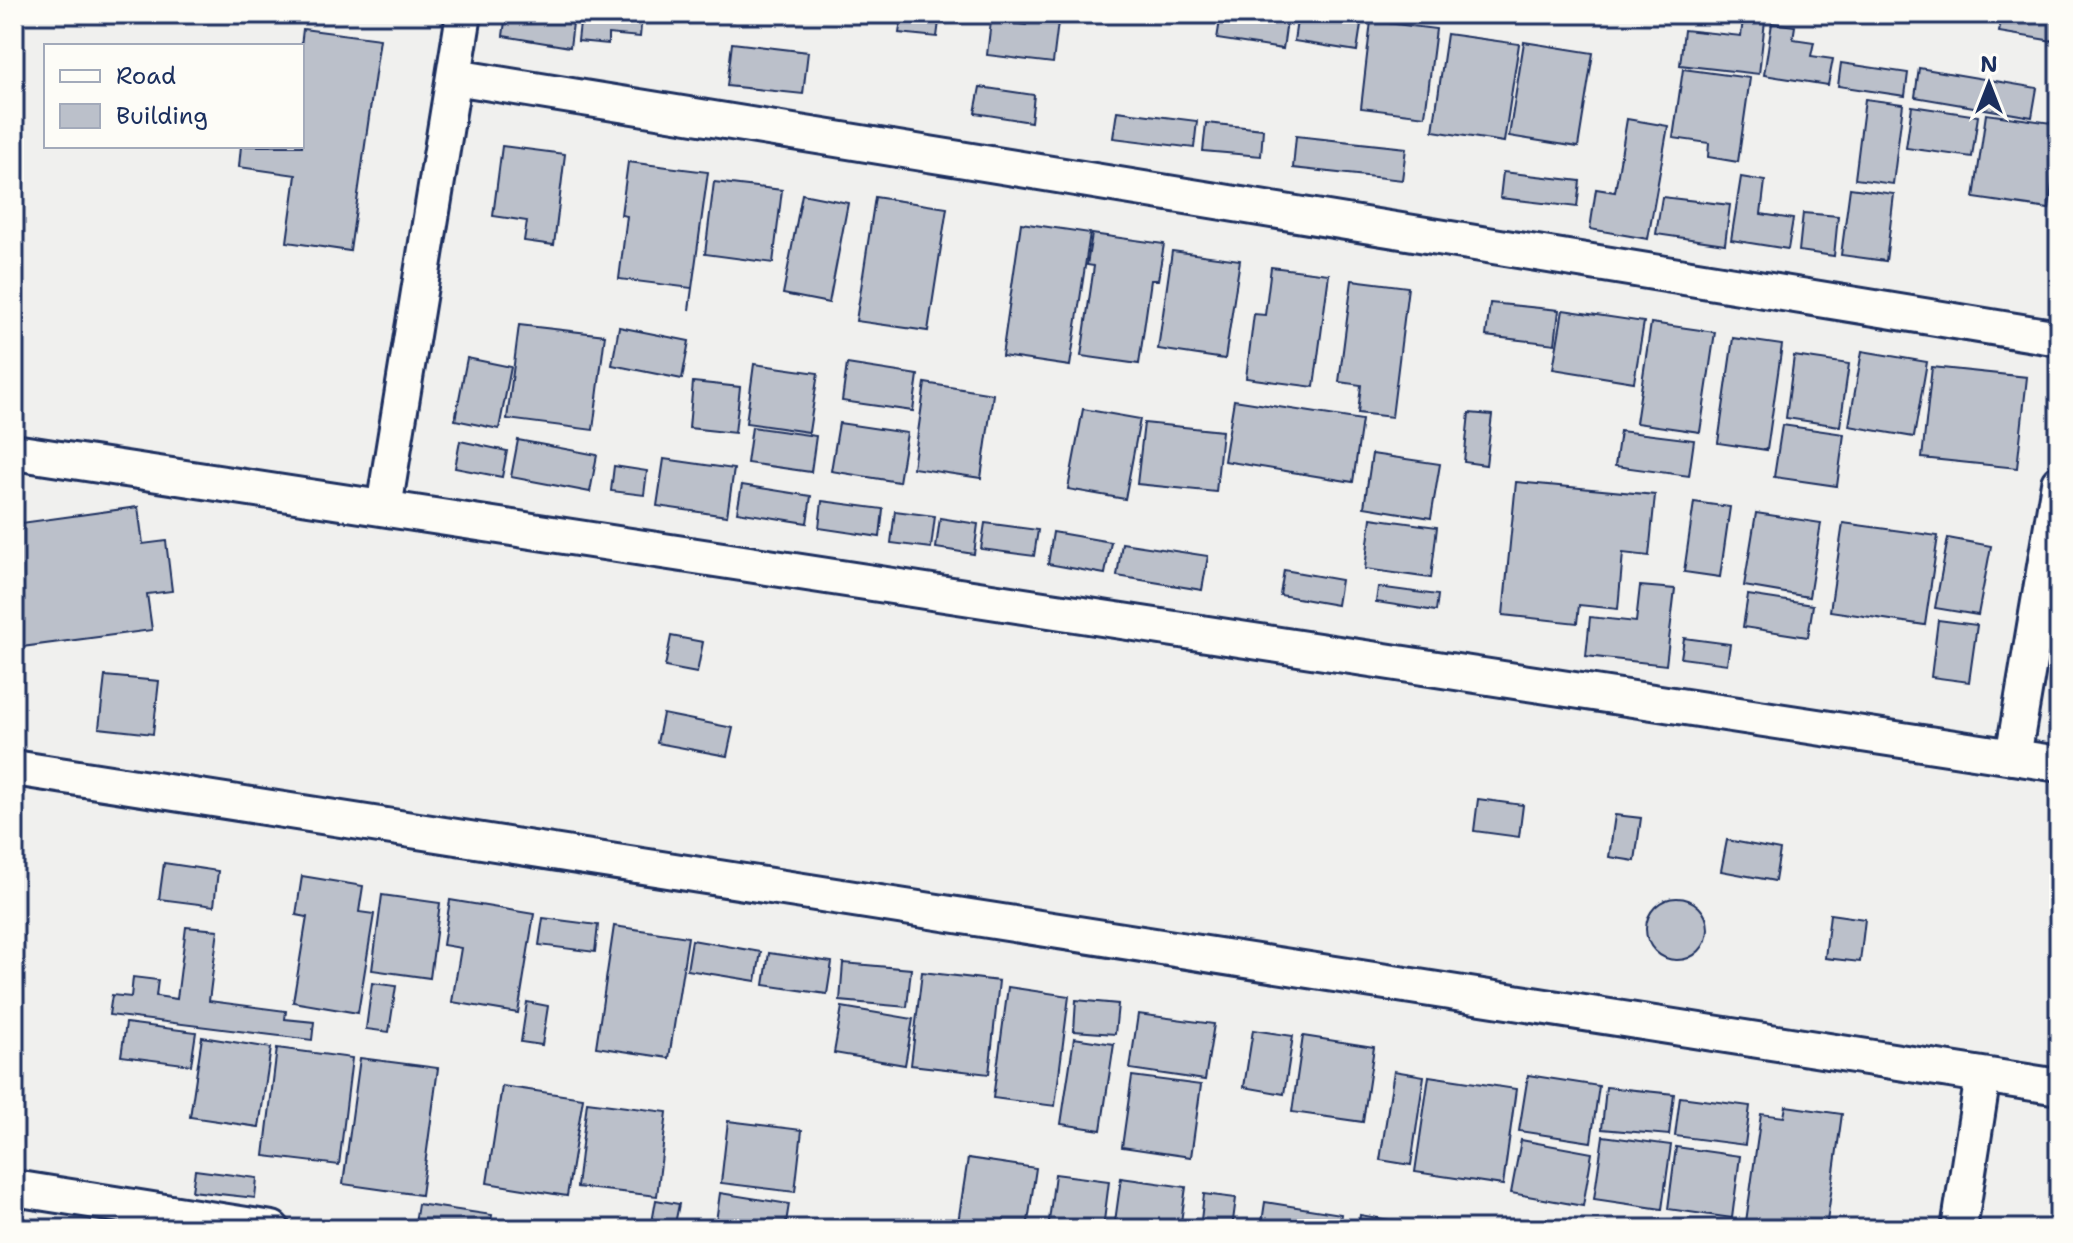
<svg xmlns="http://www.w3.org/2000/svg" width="2073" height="1243" viewBox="0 0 2073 1243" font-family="'Shantell Sans',sans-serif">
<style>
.building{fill:#bbc0ca;stroke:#1b2f5e;stroke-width:2}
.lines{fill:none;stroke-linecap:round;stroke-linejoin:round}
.minor-casing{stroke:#1b2f5e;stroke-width:40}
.minor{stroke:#fdfcf7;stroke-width:34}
</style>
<rect width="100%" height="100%" fill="#f0f0ee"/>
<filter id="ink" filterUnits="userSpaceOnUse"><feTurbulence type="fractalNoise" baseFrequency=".0125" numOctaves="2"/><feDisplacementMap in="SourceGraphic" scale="16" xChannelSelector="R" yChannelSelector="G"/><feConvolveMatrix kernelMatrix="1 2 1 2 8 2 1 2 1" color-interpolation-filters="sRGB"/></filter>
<g filter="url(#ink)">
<!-- building -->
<g class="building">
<path d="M 506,14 L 573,23 L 570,47 L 503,36 Z"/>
<path d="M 581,14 L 642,14 L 640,37 L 608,34 L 608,44 L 578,41 Z"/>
<path d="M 666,14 L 733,14 L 733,21 Z"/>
<path d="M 902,14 L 940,14 L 937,37 L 899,33 Z"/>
<path d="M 1027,14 L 1059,14 L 1053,63 L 987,55 L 991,21 L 1026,25 Z"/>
<path d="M 1221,14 L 1288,14 L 1283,49 L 1217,39 Z"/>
<path d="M 1298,14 L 1339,14 L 1362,18 L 1357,51 L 1294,41 Z"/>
<path d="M 2002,14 L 2059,14 L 2059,42 L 1999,32 Z"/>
<path d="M 1743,19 L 1765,21 L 1759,74 L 1680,65 L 1684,30 L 1741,36 Z"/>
<path d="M 1371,21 L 1436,29 L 1425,116 L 1361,108 Z"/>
<path d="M 1772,23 L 1795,26 L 1793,39 L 1814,42 L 1811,56 L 1833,59 L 1828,85 L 1764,75 Z"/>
<path d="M 303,29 L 380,39 L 350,251 L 287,242 L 296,175 L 239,167 L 241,146 L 302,146 L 301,46 Z"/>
<path d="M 1447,34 L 1519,44 L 1504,142 L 1433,131 Z"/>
<path d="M 1524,42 L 1593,53 L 1578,147 L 1509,136 Z"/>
<path d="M 732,43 L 808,52 L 803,94 L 727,86 Z"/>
<path d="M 1841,63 L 1908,73 L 1905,96 L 1838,86 Z"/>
<path d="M 1919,68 L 2037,88 L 2032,117 L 1915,97 Z"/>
<path d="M 1683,69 L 1750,78 L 1738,162 L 1708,157 L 1709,143 L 1673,138 Z"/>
<path d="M 980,87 L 1034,95 L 1031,122 L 975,113 Z"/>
<path d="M 1865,99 L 1903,104 L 1893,184 L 1855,179 Z"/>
<path d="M 1912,106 L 1978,116 L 1972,157 L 1906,148 Z"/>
<path d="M 1117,111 L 1197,121 L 1194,148 L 1113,138 Z"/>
<path d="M 1986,114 L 2059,124 L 2049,209 L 1974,198 Z"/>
<path d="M 1627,119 L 1668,126 L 1648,239 L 1590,229 L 1596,189 L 1615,192 Z"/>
<path d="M 1206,123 L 1263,129 L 1261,156 L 1203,151 Z"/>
<path d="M 1296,136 L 1406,148 L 1402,180 L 1293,168 Z"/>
<path d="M 502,146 L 565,154 L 554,245 L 524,241 L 527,221 L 493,216 Z"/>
<path d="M 628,162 L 708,172 L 689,310 L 692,288 L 619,279 L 627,216 L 621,215 Z"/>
<path d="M 1503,172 L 1580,181 L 1577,207 L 1500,198 Z"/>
<path d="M 1741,177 L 1765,181 L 1761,214 L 1793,219 L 1788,249 L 1731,240 Z"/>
<path d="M 714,182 L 782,190 L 773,263 L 705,254 Z"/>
<path d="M 1850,188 L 1894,194 L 1886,261 L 1841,255 Z"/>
<path d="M 802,194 L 848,203 L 829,303 L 783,294 Z"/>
<path d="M 875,197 L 947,208 L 928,331 L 856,321 Z"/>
<path d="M 1662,197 L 1730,205 L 1725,244 L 1656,234 Z"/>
<path d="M 1803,213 L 1838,216 L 1834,256 L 1799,251 Z"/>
<path d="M 1021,223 L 1090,233 L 1070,366 L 1002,356 Z"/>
<path d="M 1092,234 L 1164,244 L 1158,280 L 1151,280 L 1139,364 L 1081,356 L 1094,266 L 1087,265 Z"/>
<path d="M 1172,251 L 1240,260 L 1225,359 L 1158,349 Z"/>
<path d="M 1271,267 L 1329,274 L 1314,387 L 1246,378 L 1254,314 L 1265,315 Z"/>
<path d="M 1352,280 L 1408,287 L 1392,417 L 1358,413 L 1361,385 L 1339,382 Z"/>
<path d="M 1490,303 L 1559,310 L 1555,344 L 1486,336 Z"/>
<path d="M 1563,310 L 1644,322 L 1634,382 L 1553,369 Z"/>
<path d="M 1651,323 L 1715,332 L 1700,432 L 1636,423 Z"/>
<path d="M 519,325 L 605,335 L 593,430 L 507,419 Z"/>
<path d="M 619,327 L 689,341 L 682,379 L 612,365 Z"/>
<path d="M 1733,338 L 1782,345 L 1767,450 L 1718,443 Z"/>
<path d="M 1862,351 L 1927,362 L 1914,437 L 1849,426 Z"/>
<path d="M 1794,356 L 1849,364 L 1840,426 L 1786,418 Z"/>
<path d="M 467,358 L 511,367 L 499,429 L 455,420 Z"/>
<path d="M 754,364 L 818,373 L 809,432 L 746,423 Z"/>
<path d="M 847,364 L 918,375 L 913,411 L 842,401 Z"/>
<path d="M 1932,367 L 2027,377 L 2017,468 L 1922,458 Z"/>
<path d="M 693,382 L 740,387 L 735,433 L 689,428 Z"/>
<path d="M 925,383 L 993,394 L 981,478 L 913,468 Z"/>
<path d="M 1234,400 L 1362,420 L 1353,482 L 1224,461 Z"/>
<path d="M 1083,409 L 1140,419 L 1125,499 L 1068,489 Z"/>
<path d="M 1469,413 L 1492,415 L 1486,465 L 1464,462 Z"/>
<path d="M 839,423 L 907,433 L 899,482 L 831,471 Z"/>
<path d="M 1144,423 L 1222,431 L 1216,492 L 1137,484 Z"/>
<path d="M 1782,425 L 1844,434 L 1837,486 L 1774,477 Z"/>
<path d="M 752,427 L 816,436 L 811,472 L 747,463 Z"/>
<path d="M 1620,431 L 1694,440 L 1689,476 L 1615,466 Z"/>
<path d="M 518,440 L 597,455 L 590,492 L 511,477 Z"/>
<path d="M 460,441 L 507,451 L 502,477 L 455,468 Z"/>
<path d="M 1372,454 L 1440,464 L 1431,518 L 1364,507 Z"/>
<path d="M 664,459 L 734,469 L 727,516 L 657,506 Z"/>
<path d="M 614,466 L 647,471 L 644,495 L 611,491 Z"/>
<path d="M 1516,482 L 1655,495 L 1649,556 L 1623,553 L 1618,609 L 1579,605 L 1577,623 L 1503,615 Z"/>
<path d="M 742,485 L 811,496 L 807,523 L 737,512 Z"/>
<path d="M 822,501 L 883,509 L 880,537 L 819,528 Z"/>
<path d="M 1694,502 L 1730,507 L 1720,577 L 1684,572 Z"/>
<path d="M 138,507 L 143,544 L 166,541 L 172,591 L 147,594 L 152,630 L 14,648 L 14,524 Z"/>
<path d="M 895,511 L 935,516 L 931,548 L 891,543 Z"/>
<path d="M 1756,513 L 1821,523 L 1809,597 L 1744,586 Z"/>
<path d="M 940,518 L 978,524 L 974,554 L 936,548 Z"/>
<path d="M 1371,518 L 1437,527 L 1431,578 L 1365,569 Z"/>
<path d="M 985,523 L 1038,530 L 1034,556 L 981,549 Z"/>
<path d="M 1843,523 L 1938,536 L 1925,625 L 1830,611 Z"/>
<path d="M 1053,532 L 1111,542 L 1105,574 L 1048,564 Z"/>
<path d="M 1948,538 L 1991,546 L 1978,615 L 1935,608 Z"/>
<path d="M 1122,543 L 1208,556 L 1202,590 L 1117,576 Z"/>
<path d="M 1284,570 L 1341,580 L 1337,605 L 1280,595 Z"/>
<path d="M 1640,586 L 1675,589 L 1666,665 L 1586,656 L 1590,617 L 1636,622 Z"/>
<path d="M 1378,587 L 1438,595 L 1436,611 L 1376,602 Z"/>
<path d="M 1748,595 L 1813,605 L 1808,637 L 1743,627 Z"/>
<path d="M 1938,620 L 1977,625 L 1969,682 L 1931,677 Z"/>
<path d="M 671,636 L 703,642 L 697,673 L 665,667 Z"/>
<path d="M 1684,638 L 1730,644 L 1727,664 L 1681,658 Z"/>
<path d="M 105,676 L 159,681 L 153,734 L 99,728 Z"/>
<path d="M 663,714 L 733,728 L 727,756 L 657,743 Z"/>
<path d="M 1478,799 L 1523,805 L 1519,837 L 1474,831 Z"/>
<path d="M 1615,815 L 1641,818 L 1635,861 L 1609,857 Z"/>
<path d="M 1727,840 L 1780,850 L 1775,881 L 1721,871 Z"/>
<path d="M 164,863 L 218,871 L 214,906 L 159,899 Z"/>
<path d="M 302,876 L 363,886 L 359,912 L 374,914 L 358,1013 L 293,1002 L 307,917 L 296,915 Z"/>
<path d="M 382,895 L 440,903 L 430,978 L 372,970 Z"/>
<circle cx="1677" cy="929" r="31"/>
<path d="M 450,900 L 534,914 L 518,1013 L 452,1002 L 461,948 L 443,945 Z"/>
<path d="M 1830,914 L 1865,919 L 1860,962 L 1825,958 Z"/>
<path d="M 543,918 L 598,925 L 595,952 L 539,945 Z"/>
<path d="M 614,926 L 688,937 L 669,1058 L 596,1047 Z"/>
<path d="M 186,927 L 218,930 L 209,1001 L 286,1011 L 285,1019 L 314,1022 L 312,1040 L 109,1015 L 112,995 L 131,997 L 133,977 L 158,980 L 156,996 L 177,999 Z"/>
<path d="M 692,940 L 761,952 L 756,981 L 687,970 Z"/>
<path d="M 769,953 L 832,962 L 827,994 L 764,985 Z"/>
<path d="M 843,963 L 911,969 L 907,1007 L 840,1001 Z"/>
<path d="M 922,972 L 999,981 L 989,1074 L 911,1065 Z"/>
<path d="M 372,983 L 396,986 L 389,1032 L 366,1029 Z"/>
<path d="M 1008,987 L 1069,996 L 1055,1106 L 993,1098 Z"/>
<path d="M 1076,1000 L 1118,1004 L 1115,1034 L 1074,1031 Z"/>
<path d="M 527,1002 L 548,1006 L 542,1045 L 521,1042 Z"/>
<path d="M 842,1007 L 913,1019 L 905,1065 L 834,1053 Z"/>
<path d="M 1138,1014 L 1214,1024 L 1205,1080 L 1130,1069 Z"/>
<path d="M 126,1023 L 196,1032 L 191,1065 L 121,1056 Z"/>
<path d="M 1253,1030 L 1293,1036 L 1284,1094 L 1244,1087 Z"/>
<path d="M 1303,1036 L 1374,1047 L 1363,1122 L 1292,1112 Z"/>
<path d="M 202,1037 L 271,1048 L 259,1127 L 190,1117 Z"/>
<path d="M 1074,1038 L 1114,1044 L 1101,1130 L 1061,1124 Z"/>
<path d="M 277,1048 L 352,1058 L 339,1165 L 264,1156 Z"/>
<path d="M 360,1058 L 438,1068 L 421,1195 L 343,1184 Z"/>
<path d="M 1394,1071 L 1424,1076 L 1411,1165 L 1380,1160 Z"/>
<path d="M 1528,1075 L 1599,1086 L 1591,1142 L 1519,1131 Z"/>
<path d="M 1132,1076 L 1201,1085 L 1191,1157 L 1122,1147 Z"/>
<path d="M 1429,1076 L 1516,1089 L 1503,1185 L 1415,1172 Z"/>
<path d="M 502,1086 L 583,1098 L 567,1196 L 487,1183 Z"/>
<path d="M 1606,1087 L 1674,1094 L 1669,1135 L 1602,1129 Z"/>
<path d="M 1680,1097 L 1750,1106 L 1745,1145 L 1675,1136 Z"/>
<path d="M 587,1102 L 667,1112 L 657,1196 L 577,1187 Z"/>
<path d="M 1786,1106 L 1842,1114 L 1826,1229 L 1745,1229 L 1761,1114 L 1784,1117 Z"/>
<path d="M 728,1121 L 802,1130 L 795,1192 L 721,1183 Z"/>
<path d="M 1603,1136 L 1671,1145 L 1662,1209 L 1594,1199 Z"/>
<path d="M 1521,1140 L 1592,1153 L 1583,1206 L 1511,1193 Z"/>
<path d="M 1676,1147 L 1740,1156 L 1732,1218 L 1668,1209 Z"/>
<path d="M 968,1158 L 1036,1168 L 1027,1229 L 957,1229 Z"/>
<path d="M 195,1170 L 257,1178 L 255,1198 L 192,1191 Z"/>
<path d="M 1055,1174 L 1109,1181 L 1103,1229 L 1048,1229 Z"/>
<path d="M 1121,1178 L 1186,1187 L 1180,1229 L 1114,1229 Z"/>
<path d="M 720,1193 L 789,1204 L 785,1229 L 715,1229 Z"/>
<path d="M 1204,1194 L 1236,1198 L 1232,1229 L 1200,1229 Z"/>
<path d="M 656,1200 L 679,1204 L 674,1229 L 651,1228 Z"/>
<path d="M 1265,1202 L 1341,1214 L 1339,1229 L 1261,1229 Z"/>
<path d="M 418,1204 L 492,1215 L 490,1229 L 414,1229 Z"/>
<path d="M 1360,1215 L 1437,1228 L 1437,1229 L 1358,1229 Z"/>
<path d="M 1680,1221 L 1724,1229 L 1678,1229 Z"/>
<path d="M 1596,1224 L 1632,1229 L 1595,1229 Z"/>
</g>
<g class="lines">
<!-- minor casing -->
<g class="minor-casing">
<g id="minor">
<path d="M 455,77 L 2059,338"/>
<path d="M 14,452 L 2059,764"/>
<path d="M 384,508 L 464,14"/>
<path d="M 2013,757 L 2059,483"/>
<path d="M 14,768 L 2059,1087"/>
<path d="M 14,1188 L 272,1229"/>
<path d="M 1959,1229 L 1983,1076"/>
</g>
</g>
<!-- minor -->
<use href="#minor" class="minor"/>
</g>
</g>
<!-- margin -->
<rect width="2073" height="1243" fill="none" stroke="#fdfcf7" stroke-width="48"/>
<rect x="24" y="24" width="2025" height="1195" fill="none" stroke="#1b2f5e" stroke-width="3" filter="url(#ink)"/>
<!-- legend -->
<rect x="44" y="44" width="260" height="104" fill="#fdfcf7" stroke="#a3aaba" stroke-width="2"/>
<rect x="60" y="70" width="40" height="12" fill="#fdfcf7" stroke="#a3aaba" stroke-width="2"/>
<text x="116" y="84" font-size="24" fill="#1b2f5e">Road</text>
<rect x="60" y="104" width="40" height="24" fill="#bbc0ca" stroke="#a3aaba" stroke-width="2"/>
<text x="116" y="124" font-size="24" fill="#1b2f5e">Building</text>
<!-- north arrow -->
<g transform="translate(1989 84)" stroke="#fdfcf7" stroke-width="6" paint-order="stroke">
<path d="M0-6L14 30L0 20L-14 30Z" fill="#1b2f5e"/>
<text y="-12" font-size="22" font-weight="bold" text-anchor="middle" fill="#1b2f5e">N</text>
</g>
</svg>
